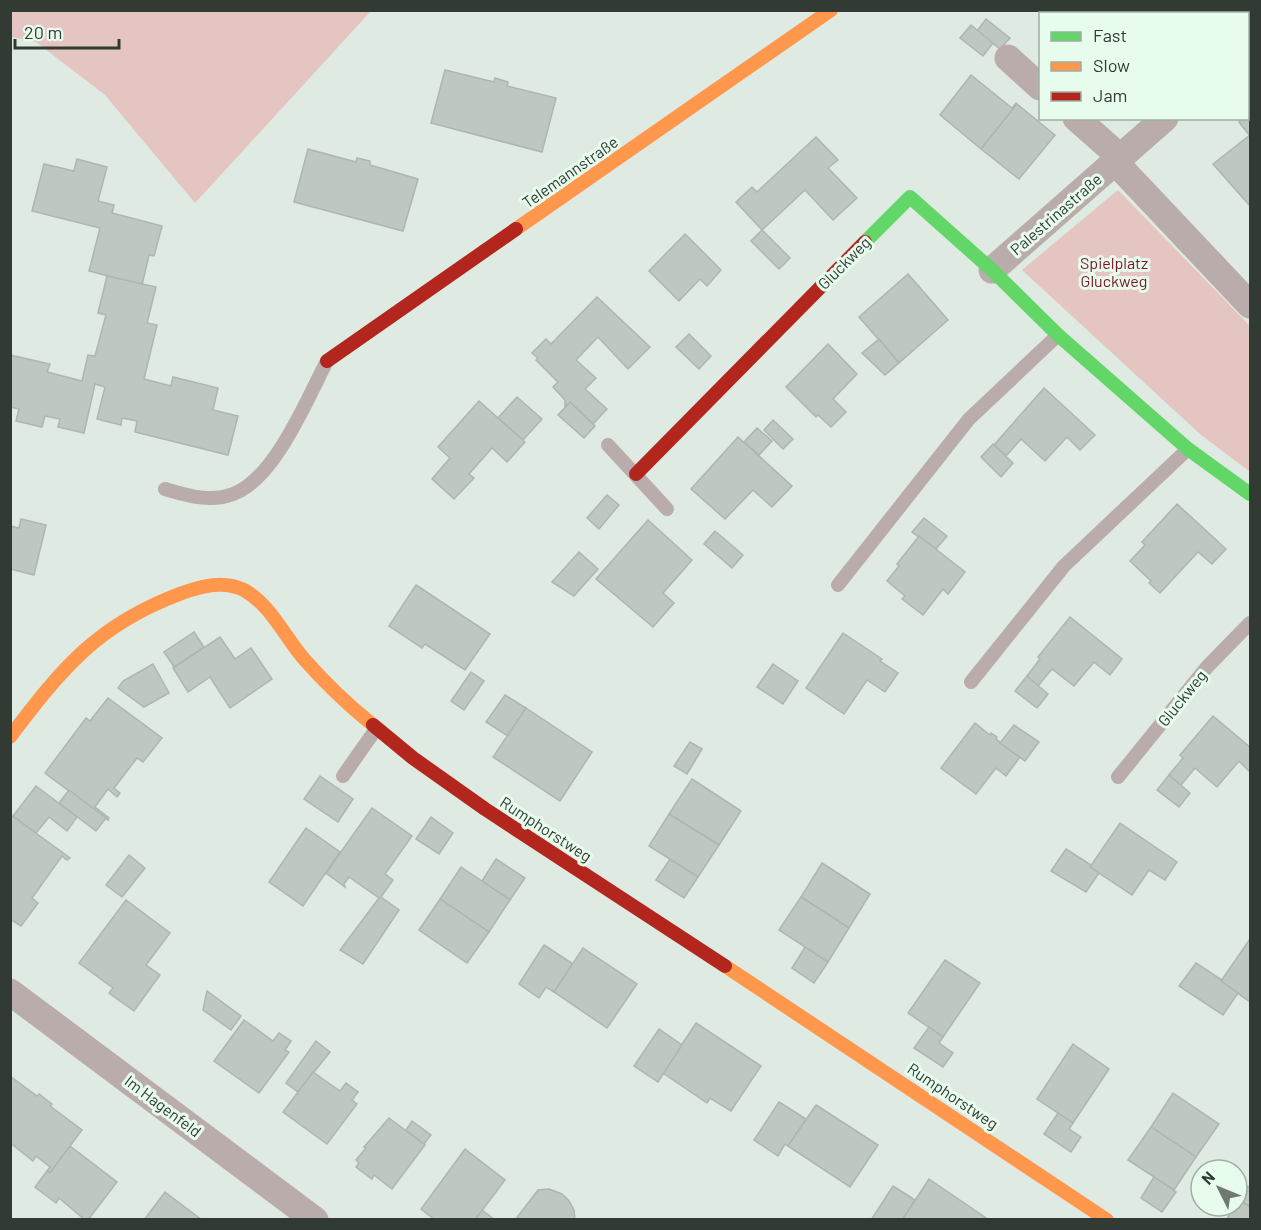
<svg xmlns="http://www.w3.org/2000/svg" width="1261" height="1230" viewBox="0 0 1261 1230" font-family="Barlow,sans-serif">
<style>
.green{fill:#e4c5c1}
.building{fill:#bfc7c1;stroke:#adb6af;stroke-width:1.5}
.lines{fill:none;stroke-linecap:round;stroke-linejoin:round}
.lane{stroke:#b9acaa;stroke-width:14}
.street{stroke:#b9acaa;stroke-width:27}
.fast{stroke:#63d668;stroke-width:14}
.slow{stroke:#ff974d;stroke-width:14}
.jam{stroke:#b3261e;stroke-width:14}
.labels{text-anchor:middle;stroke-width:6;stroke-linejoin:round;paint-order:stroke}
.street-label{font-size:16px;fill:#323a34;stroke:#e7fced}
.park-label{font-size:16px;fill:#7d1423;stroke:#e7fced}
</style>
<rect width="100%" height="100%" fill="#dfeae2"/>
<!-- green -->
<g class="green">
<path d="M 10,11 L 11,10 L 371,11 L 195,203 L 105,95 L 36,42 L 11,37 Z"/>
<path d="M 1118,190 L 1250,326 L 1250,472 L 1200,434 L 1022,270 Z"/>
</g>
<!-- building -->
<g class="building">
<path d="M 1071,10 L 1144,10 L 1144,11 L 1142,14 L 1069,14 Z"/>
<path d="M 986,19 L 1010,38 L 1000,49 L 977,31 Z"/>
<path d="M 971,25 L 993,43 L 983,56 L 960,38 Z"/>
<path d="M 445,70 L 494,82 L 495,78 L 508,82 L 507,86 L 556,98 L 542,152 L 431,123 Z"/>
<path d="M 971,75 L 1012,108 L 1016,103 L 1017,104 L 981,149 L 940,115 Z"/>
<path d="M 1017,104 L 1055,135 L 1019,179 L 981,149 Z"/>
<path d="M 1250,113 L 1250,136 L 1239,122 L 1244,118 L 1248,118 Z"/>
<path d="M 1250,135 L 1250,206 L 1213,164 Z"/>
<path d="M 816,137 L 838,160 L 828,168 L 857,198 L 833,220 L 805,190 L 762,230 L 736,202 L 752,187 L 757,192 Z"/>
<path d="M 308,149 L 356,162 L 357,158 L 370,161 L 370,165 L 418,179 L 403,231 L 294,202 Z"/>
<path d="M 77,159 L 107,167 L 98,201 L 114,205 L 112,213 L 162,226 L 154,256 L 149,255 L 142,285 L 89,271 L 100,228 L 32,211 L 44,164 L 74,171 Z"/>
<path d="M 762,230 L 790,258 L 779,269 L 751,241 Z"/>
<path d="M 685,234 L 721,270 L 707,286 L 700,279 L 679,301 L 649,271 Z"/>
<path d="M 908,274 L 948,320 L 899,363 L 859,317 Z"/>
<path d="M 107,276 L 156,287 L 147,323 L 157,325 L 144,379 L 171,386 L 173,377 L 218,388 L 213,410 L 238,416 L 228,455 L 135,432 L 137,421 L 122,418 L 121,425 L 97,419 L 105,387 L 95,384 L 84,433 L 58,427 L 60,419 L 45,416 L 42,427 L 16,421 L 19,409 L 10,407 L 10,355 L 50,364 L 47,372 L 82,381 L 88,355 L 95,356 L 106,315 L 98,313 Z"/>
<path d="M 597,297 L 650,347 L 628,369 L 598,337 L 576,360 L 596,378 L 585,389 L 607,409 L 593,424 L 570,402 L 565,407 L 565,400 L 553,387 L 558,382 L 536,360 L 538,358 L 532,353 L 546,339 L 551,344 Z"/>
<path d="M 689,334 L 711,356 L 699,369 L 676,347 Z"/>
<path d="M 879,339 L 899,363 L 885,375 L 862,353 Z"/>
<path d="M 828,344 L 857,374 L 833,399 L 846,412 L 831,427 L 818,415 L 816,417 L 786,387 Z"/>
<path d="M 1044,388 L 1095,435 L 1080,450 L 1067,437 L 1045,461 L 1021,439 L 1006,456 L 994,445 Z"/>
<path d="M 517,397 L 542,419 L 523,440 L 498,418 Z"/>
<path d="M 479,401 L 525,442 L 507,462 L 492,448 L 469,474 L 474,478 L 454,499 L 432,479 L 450,458 L 438,447 Z"/>
<path d="M 570,402 L 595,426 L 584,438 L 558,415 Z"/>
<path d="M 773,420 L 793,439 L 783,449 L 764,430 Z"/>
<path d="M 757,428 L 772,441 L 759,455 L 744,442 Z"/>
<path d="M 738,437 L 792,486 L 772,507 L 753,490 L 725,519 L 691,489 Z"/>
<path d="M 993,444 L 1013,463 L 1001,477 L 981,457 Z"/>
<path d="M 607,495 L 619,505 L 599,529 L 587,518 Z"/>
<path d="M 1177,504 L 1226,549 L 1212,564 L 1198,552 L 1160,593 L 1149,583 L 1151,581 L 1130,561 L 1145,545 L 1142,542 Z"/>
<path d="M 924,518 L 947,536 L 936,549 L 912,532 Z"/>
<path d="M 21,519 L 46,525 L 34,575 L 10,569 L 10,526 L 19,528 Z"/>
<path d="M 648,520 L 692,560 L 663,593 L 674,603 L 653,627 L 596,579 Z"/>
<path d="M 715,531 L 743,555 L 732,568 L 704,544 Z"/>
<path d="M 919,536 L 965,572 L 948,594 L 943,589 L 923,615 L 902,599 L 905,596 L 887,581 L 899,566 L 897,564 Z"/>
<path d="M 579,552 L 598,569 L 574,596 L 552,582 Z"/>
<path d="M 416,585 L 490,634 L 465,670 L 425,644 L 422,648 L 389,626 Z"/>
<path d="M 1070,617 L 1122,659 L 1110,675 L 1094,662 L 1074,686 L 1052,669 L 1038,686 L 1027,676 L 1040,659 L 1038,657 Z"/>
<path d="M 194,632 L 204,647 L 174,667 L 164,652 Z"/>
<path d="M 843,633 L 882,659 L 880,661 L 898,673 L 885,692 L 867,680 L 844,714 L 806,688 Z"/>
<path d="M 220,637 L 235,659 L 251,648 L 272,679 L 230,708 L 210,677 L 188,692 L 173,668 Z"/>
<path d="M 153,664 L 169,693 L 144,707 L 118,688 L 123,681 Z"/>
<path d="M 773,664 L 798,681 L 783,704 L 757,687 Z"/>
<path d="M 471,672 L 484,681 L 464,710 L 451,701 Z"/>
<path d="M 1027,676 L 1048,694 L 1037,708 L 1015,691 Z"/>
<path d="M 505,695 L 526,708 L 508,736 L 486,722 Z"/>
<path d="M 108,698 L 162,738 L 143,762 L 137,758 L 114,788 L 120,793 L 117,797 L 108,789 L 95,807 L 109,818 L 108,820 L 45,773 L 86,718 L 90,721 Z"/>
<path d="M 526,708 L 592,752 L 560,801 L 493,757 Z"/>
<path d="M 1213,716 L 1250,747 L 1250,772 L 1239,761 L 1217,787 L 1195,768 L 1181,785 L 1169,775 L 1183,758 L 1180,755 Z"/>
<path d="M 975,723 L 990,735 L 991,733 L 997,737 L 996,739 L 1020,757 L 1006,776 L 996,768 L 976,794 L 941,768 Z"/>
<path d="M 1014,725 L 1039,742 L 1025,761 L 1000,743 Z"/>
<path d="M 690,742 L 702,749 L 687,774 L 674,766 Z"/>
<path d="M 1169,775 L 1190,793 L 1179,807 L 1157,790 Z"/>
<path d="M 320,776 L 353,799 L 338,822 L 304,799 Z"/>
<path d="M 692,779 L 741,811 L 719,845 L 669,814 Z"/>
<path d="M 36,786 L 77,817 L 67,831 L 49,817 L 36,833 L 13,816 Z"/>
<path d="M 69,790 L 106,818 L 96,831 L 59,803 Z"/>
<path d="M 372,808 L 412,836 L 385,874 L 393,880 L 381,897 L 399,910 L 363,964 L 340,950 L 379,898 L 349,877 L 344,884 L 345,887 L 326,873 Z"/>
<path d="M 669,814 L 719,845 L 698,877 L 649,846 Z"/>
<path d="M 11,815 L 70,858 L 67,860 L 62,856 L 32,898 L 38,903 L 21,926 L 10,919 Z"/>
<path d="M 431,817 L 453,833 L 439,854 L 416,839 Z"/>
<path d="M 1120,823 L 1177,862 L 1165,880 L 1149,870 L 1132,895 L 1090,867 Z"/>
<path d="M 306,828 L 340,852 L 303,906 L 269,882 Z"/>
<path d="M 1066,849 L 1091,865 L 1090,867 L 1099,873 L 1086,892 L 1051,871 Z"/>
<path d="M 129,855 L 145,868 L 122,897 L 106,885 Z"/>
<path d="M 496,859 L 525,878 L 510,900 L 482,881 Z"/>
<path d="M 670,859 L 698,877 L 684,898 L 656,880 Z"/>
<path d="M 822,863 L 870,894 L 849,928 L 801,897 Z"/>
<path d="M 461,867 L 510,900 L 489,932 L 440,899 Z"/>
<path d="M 801,897 L 849,928 L 828,962 L 779,930 Z"/>
<path d="M 440,899 L 489,932 L 467,963 L 419,930 Z"/>
<path d="M 126,900 L 170,933 L 146,965 L 160,975 L 134,1011 L 109,993 L 113,988 L 79,963 Z"/>
<path d="M 1250,939 L 1250,1002 L 1221,981 Z"/>
<path d="M 544,945 L 573,964 L 554,992 L 546,987 L 539,998 L 519,984 Z"/>
<path d="M 805,947 L 828,962 L 814,983 L 792,968 Z"/>
<path d="M 583,948 L 637,984 L 607,1028 L 554,992 Z"/>
<path d="M 945,960 L 980,983 L 943,1037 L 908,1013 Z"/>
<path d="M 1196,963 L 1222,980 L 1221,981 L 1238,993 L 1223,1015 L 1179,986 Z"/>
<path d="M 207,991 L 241,1016 L 231,1030 L 203,1010 Z"/>
<path d="M 244,1020 L 273,1041 L 279,1033 L 291,1041 L 285,1050 L 289,1052 L 259,1093 L 214,1061 Z"/>
<path d="M 696,1023 L 761,1066 L 731,1111 L 710,1098 L 707,1103 L 663,1073 Z"/>
<path d="M 929,1027 L 943,1037 L 939,1043 L 953,1053 L 943,1067 L 914,1048 Z"/>
<path d="M 659,1029 L 682,1045 L 658,1082 L 634,1066 Z"/>
<path d="M 316,1041 L 330,1052 L 298,1092 L 286,1083 Z"/>
<path d="M 1073,1044 L 1109,1069 L 1073,1123 L 1037,1099 Z"/>
<path d="M 313,1072 L 340,1091 L 346,1083 L 358,1092 L 352,1100 L 357,1104 L 327,1144 L 283,1112 Z"/>
<path d="M 10,1076 L 37,1096 L 39,1094 L 52,1104 L 50,1106 L 82,1130 L 50,1173 L 47,1171 L 50,1167 L 36,1156 L 33,1161 L 10,1143 Z"/>
<path d="M 1173,1093 L 1219,1124 L 1196,1157 L 1151,1127 Z"/>
<path d="M 779,1102 L 806,1119 L 788,1146 L 785,1144 L 778,1156 L 754,1140 Z"/>
<path d="M 816,1105 L 878,1145 L 850,1187 L 788,1146 Z"/>
<path d="M 1058,1113 L 1073,1123 L 1069,1129 L 1081,1137 L 1071,1152 L 1044,1134 Z"/>
<path d="M 389,1118 L 425,1145 L 392,1189 L 374,1175 L 372,1179 L 356,1167 L 359,1163 L 356,1160 L 366,1148 L 364,1147 Z"/>
<path d="M 412,1121 L 431,1135 L 424,1144 L 406,1130 Z"/>
<path d="M 1151,1127 L 1196,1157 L 1174,1190 L 1128,1160 Z"/>
<path d="M 70,1146 L 117,1182 L 88,1220 L 85,1220 L 59,1198 L 56,1203 L 35,1187 L 47,1171 L 50,1173 Z"/>
<path d="M 465,1149 L 505,1180 L 475,1220 L 435,1220 L 421,1209 Z"/>
<path d="M 1154,1177 L 1176,1192 L 1162,1212 L 1141,1198 Z"/>
<path d="M 929,1179 L 989,1220 L 902,1220 Z"/>
<path d="M 1237,1179 L 1250,1188 L 1250,1204 L 1249,1206 L 1239,1200 L 1237,1203 Z"/>
<path d="M 893,1186 L 915,1200 L 902,1220 L 871,1220 Z"/>
<path d="M 549,1189 L 562,1194 L 569,1201 L 574,1210 L 575,1220 L 515,1220 L 538,1190 Z"/>
<path d="M 165,1192 L 202,1220 L 144,1220 Z"/>
<path d="M 1239,1200 L 1250,1207 L 1250,1220 L 1226,1220 L 1235,1206 L 1237,1206 Z"/>
<path d="M 482,1210 L 495,1220 L 475,1220 Z"/>
</g>
<g class="lines">
<!-- lane -->
<g class="lane">
<path d="M 608,445 L 667,509"/>
<path d="M 165,489 C 186,495 210,503 233,494 C 275,479 307,399 327,361"/>
<path d="M 838,585 L 969,419 L 1058,335"/>
<path d="M 971,682 L 1064,566 L 1188,449"/>
<path d="M 343,776 L 376,729"/>
<path d="M 1118,777 L 1207,667 L 1250,623"/>
</g>
<!-- street -->
<g class="street">
<path d="M 1192,10 L 1195,14"/>
<path d="M 1248,46 L 1250,44"/>
<path d="M 1008,58 L 1040,87"/>
<path d="M 1076,118 L 1120,157"/>
<path d="M 1115,162 L 1250,305"/>
<path d="M 992,270 L 1165,118"/>
<path d="M 10,992 L 315,1220"/>
</g>
<!-- fast -->
<path class="fast" d="M 865,242 L 910,197 L 992,270 L 1058,335 L 1188,449 L 1250,494"/>
<!-- slow -->
<g class="slow">
<path d="M 516,229 L 831,10"/>
<path d="M 10,737 C 62,668 98,624 182,593 C 202,586 224,580 244,590 C 270,604 285,637 304,659 C 325,683 348,705 373,725"/>
<path d="M 725,966 L 1107,1220"/>
</g>
<!-- jam -->
<g class="jam">
<path d="M 327,361 L 516,229"/>
<path d="M 636,474 L 865,242"/>
<path d="M 373,725 L 413,758 L 485,809 L 725,966"/>
</g>
</g>
<g class="labels">
<!-- street labels -->
<g class="street-label">
<text transform="translate(570 172) rotate(-35)" y="6">Telemannstraße</text>
<text transform="translate(1056 214) rotate(-41)" y="6">Palestrinastraße</text>
<text transform="translate(844 263) rotate(-45)" y="6">Gluckweg</text>
<text transform="translate(1182 698) rotate(-51)" y="6">Gluckweg</text>
<text transform="translate(546 829) rotate(33)" y="6">Rumphorstweg</text>
<text transform="translate(953 1096) rotate(34)" y="6">Rumphorstweg</text>
<text transform="translate(163 1106) rotate(37)" y="6">Im Hagenfeld</text>
</g>
<!-- park labels -->
<g class="park-label">
<text x="1114" y="269">Spielplatz<tspan x="1114" dy="18">Gluckweg</tspan></text>
</g>
</g>
<!-- border -->
<rect width="1261" height="1230" fill="none" stroke="#323a34" stroke-width="24"/>
<!-- legend -->
<rect x="1039" y="12" width="210" height="108" fill="#e7fced" stroke="#9faea3" stroke-width="1.5"/>
<rect x="1051" y="32" width="30" height="9" fill="#63d668" stroke="#9faea3" stroke-width="1.5"/>
<text x="1093" y="42" font-size="18" fill="#323a34">Fast</text>
<rect x="1051" y="62" width="30" height="9" fill="#ff974d" stroke="#9faea3" stroke-width="1.5"/>
<text x="1093" y="72" font-size="18" fill="#323a34">Slow</text>
<rect x="1051" y="92" width="30" height="9" fill="#b3261e" stroke="#9faea3" stroke-width="1.5"/>
<text x="1093" y="102" font-size="18" fill="#323a34">Jam</text>
<!-- north arrow -->
<g transform="translate(1219 1188) rotate(313)"><circle r="28" fill="#e7fced" stroke="#9faea3" stroke-width="1.5"/>
<path d="M0-4.5L10 22L0 15L-10 22Z" fill="#6f7871"/>
<text y="-9" font-size="16" font-weight="bold" text-anchor="middle" fill="#323a34">N</text>
</g>
<!-- scale -->
<path d="M15 39v9h104v-9" fill="none" stroke="#323a34" stroke-width="3"/>
<text x="24" y="39" font-size="18" fill="#323a34" stroke="#e7fced" stroke-width="4.5" paint-order="stroke">20 m</text>
</svg>
